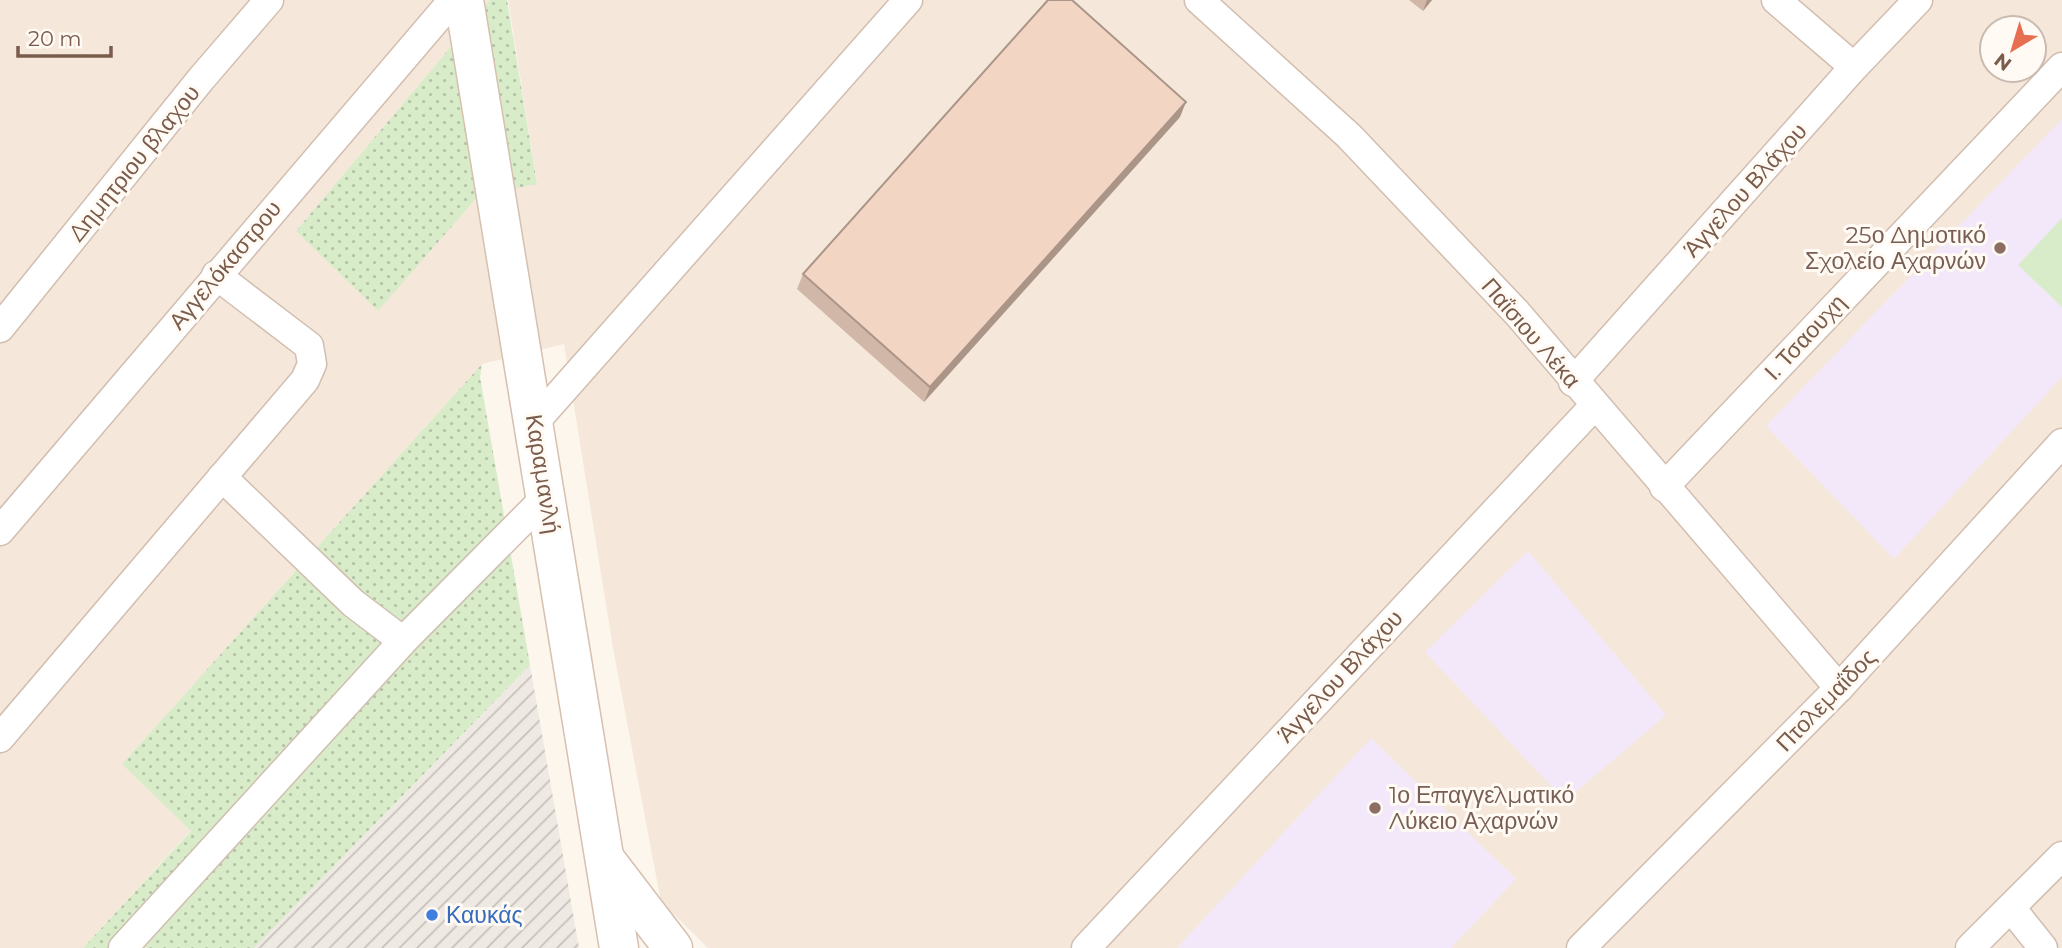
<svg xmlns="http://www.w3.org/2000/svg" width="2062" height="948" viewBox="0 0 2062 948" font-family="Montserrat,sans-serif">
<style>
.residential{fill:#f5e8da;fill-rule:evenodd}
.industrial{fill:url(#industrial-furrows)}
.education{fill:#f3e8fa}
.green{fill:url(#green-dots)}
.pitch{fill:#d8ecc9}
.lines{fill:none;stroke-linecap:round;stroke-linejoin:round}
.minor-casing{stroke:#d1beb0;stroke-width:31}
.secondary-casing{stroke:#d6c0b0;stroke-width:41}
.minor{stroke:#fff;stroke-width:28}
.secondary{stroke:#fff;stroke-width:38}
.wall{fill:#d1b7a8}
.shaded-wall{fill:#aa9588}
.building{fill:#f3d5c3;stroke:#aa9588;stroke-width:2}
.education-dot{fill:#8d6e63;stroke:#fffaf3;stroke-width:2.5}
.shop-dot{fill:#3f7fe0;stroke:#fffaf3;stroke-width:2.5}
.labels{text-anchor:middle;stroke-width:6;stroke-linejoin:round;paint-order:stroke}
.street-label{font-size:23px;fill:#7a5c4d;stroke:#fffaf3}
.education-label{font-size:23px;fill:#785e54;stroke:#fffaf3;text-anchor:end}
.shop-label{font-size:23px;fill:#366cbe;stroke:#fffaf3;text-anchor:start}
</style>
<defs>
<pattern id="industrial-furrows" width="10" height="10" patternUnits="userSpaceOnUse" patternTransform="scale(1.75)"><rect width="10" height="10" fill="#efe9e4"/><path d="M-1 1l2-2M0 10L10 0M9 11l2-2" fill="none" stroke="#c7c0bb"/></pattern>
<pattern id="green-dots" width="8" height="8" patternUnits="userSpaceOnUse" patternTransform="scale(1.75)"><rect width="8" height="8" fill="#d8ecc9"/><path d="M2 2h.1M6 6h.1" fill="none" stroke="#b4c2a5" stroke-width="1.8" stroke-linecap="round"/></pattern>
</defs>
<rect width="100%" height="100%" fill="#fdf6ec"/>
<!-- residential -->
<path class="residential" d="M 0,0 L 490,0 L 296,231 L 537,183 L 508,0 L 2062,0 L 2062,948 L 708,948 L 661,902 L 613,648 L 564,344 L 482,364 L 123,763 L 191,830 L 83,948 L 0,948 ZM 1992,28 L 2034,28 L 2034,70 L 1992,70 Z"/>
<!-- industrial -->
<path class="industrial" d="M 530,665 L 579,948 L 254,948 Z"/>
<!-- education -->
<g class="education">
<path d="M 2062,119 L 2062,377 L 1894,559 L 1766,426 Z"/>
<path d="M 1528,551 L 1666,715 L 1565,801 L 1425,652 Z"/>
<path d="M 1371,738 L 1516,879 L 1451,948 L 1177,948 Z"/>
</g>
<!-- green -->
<g class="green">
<path d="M 490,0 L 507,0 L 537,184 L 479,195 L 378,311 L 296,231 Z"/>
<path d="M 482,364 L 480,377 L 530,665 L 254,948 L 83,948 L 191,831 L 122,764 Z"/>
</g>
<!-- pitch -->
<path class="pitch" d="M 2062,218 L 2062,307 L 2018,265 Z"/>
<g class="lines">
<!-- minor casing -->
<g class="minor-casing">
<g id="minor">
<path d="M 1199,0 L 1349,136 L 1517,313 L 1839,688"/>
<path d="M 1776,0 L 1854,67"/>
<path d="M 0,328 L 201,79 L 269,0"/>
<path d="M 1573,382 L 1854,67 L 1918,0"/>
<path d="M 534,423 L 908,0"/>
<path d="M 222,477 L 353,603 L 403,641"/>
<path d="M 1664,487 L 2062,67"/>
<path d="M 0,531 L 453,0"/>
<path d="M 0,738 L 305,380 L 312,364 L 309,346 L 216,275"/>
<path d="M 2012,909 L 2043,948"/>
<path d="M 123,948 L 403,641 L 547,496"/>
<path d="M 1086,948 L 1595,405"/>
<path d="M 1581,948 L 1839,688 L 2062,443"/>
<path d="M 1970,948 L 2062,856"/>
</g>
</g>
<!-- secondary casing -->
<g class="secondary-casing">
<g id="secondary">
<path d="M 464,0 L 619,948"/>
<path d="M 608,863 L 673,948"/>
</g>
</g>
<!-- minor -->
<use href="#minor" class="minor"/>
<!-- secondary -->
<use href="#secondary" class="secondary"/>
</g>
<!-- wall -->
<g class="wall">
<path d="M 1409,0 L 1432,0 L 1423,11 Z"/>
<path d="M 1180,117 L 924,402 L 797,289 L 803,274 Z"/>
</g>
<!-- shaded-wall -->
<g class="shaded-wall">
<path d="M 1427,0 L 1432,0 L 1423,11 Z"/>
<path d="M 1186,102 L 1180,117 L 924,402 L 930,387 Z"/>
</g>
<!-- building -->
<path class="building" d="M 1048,0 L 1072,0 L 1186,102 L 930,387 L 803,274 Z"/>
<!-- markers -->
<g class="education-dot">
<circle cx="2000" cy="248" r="7"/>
<circle cx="1375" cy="808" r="7"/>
</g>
<circle class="shop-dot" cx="432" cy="915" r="7"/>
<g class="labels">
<!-- street labels -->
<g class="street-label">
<text transform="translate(134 163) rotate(-51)" y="8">Δημητριου βλαχου</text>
<text transform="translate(1745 190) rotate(-48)" y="8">Άγγελου Βλάχου</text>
<text transform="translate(225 265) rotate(-50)" y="8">Αγγελόκαστρου</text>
<text transform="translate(1531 333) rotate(49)" y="8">Παΐσιου Λέκα</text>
<text transform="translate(1805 337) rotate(-47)" y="8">Ι. Τσαουχη</text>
<text transform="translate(543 474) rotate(81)" y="8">Καραμανλή</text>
<text transform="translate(1340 676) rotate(-47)" y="8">Άγγελου Βλάχου</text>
<text transform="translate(1826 700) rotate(-46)" y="8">Πτολεμαΐδος</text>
</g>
<!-- education labels -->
<g class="education-label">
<text x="1986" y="243">25ο Δημοτικό<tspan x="1986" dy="26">Σχολείο Αχαρνών</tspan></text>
<text x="1389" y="803" text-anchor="start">1ο Επαγγελματικό<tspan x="1389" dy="26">Λύκειο Αχαρνών</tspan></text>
</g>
<!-- shop labels -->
<g class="shop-label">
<text x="446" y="923">Καυκάς</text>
</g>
</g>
<!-- north arrow -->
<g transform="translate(2013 49) rotate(218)"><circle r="33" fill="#fffaf3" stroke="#cabbb1" stroke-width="2"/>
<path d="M0-5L12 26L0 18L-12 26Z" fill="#e76f51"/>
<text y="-10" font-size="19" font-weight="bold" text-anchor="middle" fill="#7a5c4d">N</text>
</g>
<!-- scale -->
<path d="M18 46v10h93v-10" fill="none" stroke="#7a5c4d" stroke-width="3.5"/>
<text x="28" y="46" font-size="21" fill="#7a5c4d" stroke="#fffaf3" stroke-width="5" paint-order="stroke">20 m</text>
</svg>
